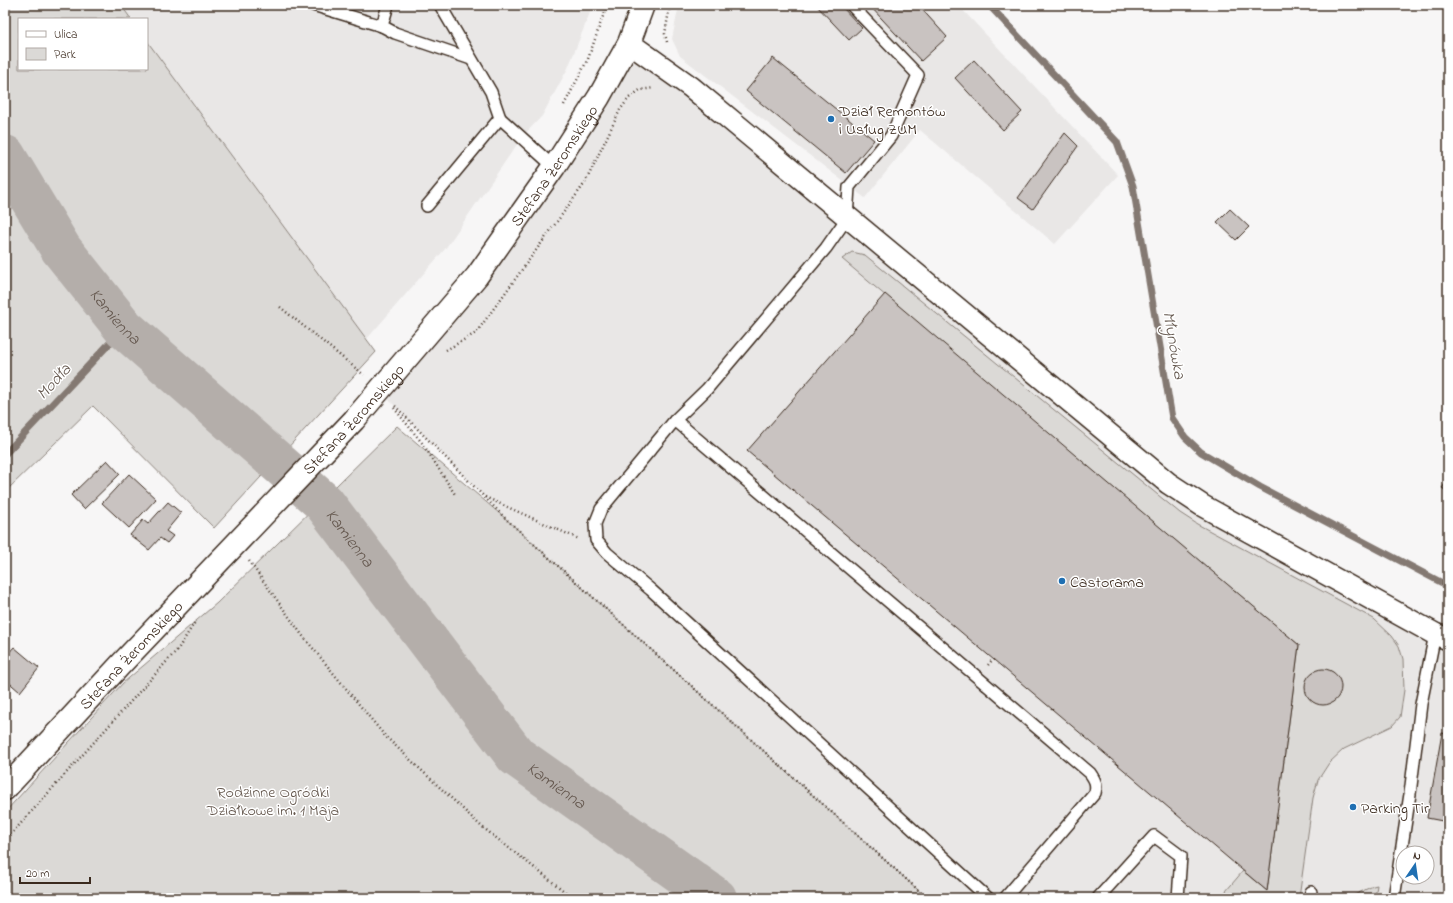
<svg xmlns="http://www.w3.org/2000/svg" width="1453" height="903" viewBox="0 0 1453 903" font-family="'Indie Flower',sans-serif">
<style>
.built{fill:#e9e7e6;fill-rule:evenodd}
.green{fill:#dbd9d6;stroke:#8b827a}
.lines{fill:none;stroke-linecap:round;stroke-linejoin:round}
.stream{stroke:#847972;stroke-width:7}
.river{stroke:#b4aeaa;stroke-width:42}
.building{fill:#c9c3c1;stroke:#3b2a1e}
.service-casing{stroke:#3b2a1e;stroke-width:14}
.minor-casing{stroke:#3b2a1e;stroke-width:24}
.tertiary-casing{stroke:#3b2a1e;stroke-width:25}
.path{stroke:#3b2a1e;stroke-width:2.5;stroke-dasharray:1 3;stroke-linecap:butt}
.service{stroke:#fff;stroke-width:11}
.minor{stroke:#fff;stroke-width:21}
.tertiary{stroke:#fff;stroke-width:22}
.poi-dot{fill:#1f6fb2;stroke:#fff;stroke-width:1.5}
.labels{text-anchor:middle;stroke-width:3;stroke-linejoin:round;paint-order:stroke}
.poi-label{font-size:16px;fill:#3b2a1e;stroke:#fff;text-anchor:start}
.street-label{font-size:16px;fill:#3b2a1e;stroke:#fff}
.park-label{font-size:16px;fill:#63564c;stroke:#fff}
.water-label{font-size:17px;font-style:italic;fill:#65584f;stroke:#fff}
</style>
<rect width="100%" height="100%" fill="#f7f6f6"/>
<filter id="ink" filterUnits="userSpaceOnUse"><feTurbulence type="fractalNoise" baseFrequency=".025" numOctaves="2"/><feDisplacementMap in="SourceGraphic" scale="8" xChannelSelector="R" yChannelSelector="G"/><feConvolveMatrix kernelMatrix="1 2 1 2 8 2 1 2 1" color-interpolation-filters="sRGB"/></filter>
<g filter="url(#ink)">
<!-- built -->
<g class="built">
<path d="M 121,5 L 593,5 L 568,68 L 542,116 L 522,137 L 445,249 L 366,340 L 147,41 L 147,19 L 131,19 Z"/>
<path d="M 679,5 L 958,5 L 1118,175 L 1055,244 L 920,130 L 865,198 L 680,56 L 672,39 Z"/>
<path d="M 629,43 L 1168,483 L 1448,639 L 1448,898 L 927,898 L 506,519 L 389,400 L 381,390 L 428,335 ZM 1403,853 L 1427,853 L 1427,877 L 1403,877 Z"/>
</g>
<!-- green -->
<g class="green">
<path d="M 5,5 L 121,5 L 131,19 L 19,19 L 19,69 L 147,69 L 147,41 L 376,352 L 214,528 L 93,406 L 5,492 Z"/>
<path d="M 852,252 L 865,255 L 1180,513 L 1197,524 L 1374,619 L 1392,636 L 1399,646 L 1403,659 L 1404,690 L 1400,717 L 1392,726 L 1344,749 L 1329,763 L 1318,780 L 1313,798 L 1299,898 L 1220,898 L 1243,871 L 1267,891 L 1299,645 L 842,259 Z"/>
<path d="M 397,426 L 506,519 L 927,898 L 5,898 L 5,812 L 123,683 L 217,603 Z"/>
<path d="M 1377,885 L 1375,898 L 1348,898 L 1373,886 Z"/>
</g>
<g class="lines">
<!-- stream -->
<g class="stream">
<path d="M 989,5 L 1117,142 L 1133,186 L 1172,418 L 1185,437 L 1201,452 L 1260,487 L 1448,586"/>
<path d="M 5,454 L 124,328"/>
</g>
<!-- river -->
<path class="river" id="s1" d="M 5,156 L 61,249 L 124,328 L 324,503 L 516,756 L 716,898"/>
</g>
<!-- building -->
<g class="building">
<path d="M 338,5 L 352,5 L 351,9 Z"/>
<path d="M 816,5 L 840,5 L 862,28 L 849,40 Z"/>
<path d="M 869,5 L 918,5 L 947,37 L 921,61 Z"/>
<path d="M 773,58 L 874,140 L 846,173 L 746,91 Z"/>
<path d="M 974,60 L 1022,112 L 1003,130 L 955,78 Z"/>
<path d="M 1065,133 L 1078,146 L 1033,209 L 1018,198 Z"/>
<path d="M 1230,209 L 1249,227 L 1236,240 L 1217,222 Z"/>
<path d="M 885,294 L 1299,645 L 1267,891 L 747,451 Z"/>
<path d="M 107,460 L 120,474 L 84,509 L 71,495 Z"/>
<path d="M 129,474 L 156,499 L 129,528 L 102,503 Z"/>
<path d="M 1448,480 L 1448,492 L 1442,488 Z"/>
<path d="M 168,502 L 181,513 L 166,531 L 173,536 L 167,543 L 160,538 L 149,550 L 130,535 L 143,520 L 148,524 Z"/>
<path d="M 14,647 L 39,668 L 20,692 L 5,679 L 5,657 Z"/>
<circle cx="1323" cy="687" r="18"/>
<path d="M 1442,733 L 1448,734 L 1448,822 L 1427,818 Z"/>
</g>
<g class="lines">
<!-- service casing -->
<g class="service-casing">
<g id="service">
<path d="M 313,5 L 382,26"/>
<path d="M 388,5 L 382,26 L 395,33 L 471,59"/>
<path d="M 440,5 L 491,92 L 500,118"/>
<path d="M 851,5 L 918,75 L 891,136 L 849,187 L 847,218 L 826,248 L 707,389 L 675,420 L 601,509 L 595,524 L 596,540 L 607,553 L 651,590 L 988,898"/>
<path d="M 427,206 L 500,118 L 554,167"/>
<path d="M 675,420 L 1090,773 C 1095,780 1097,784 1095,793 L 1005,898"/>
<path d="M 1098,898 L 1154,836 L 1181,856 L 1178,898"/>
<path d="M 1310,898 L 1311,892"/>
<path d="M 1394,898 L 1410,794 L 1421,704 L 1435,634"/>
</g>
</g>
<!-- minor casing -->
<g class="minor-casing">
<path id="minor" d="M 629,43 L 691,87 L 1168,483 L 1203,506 L 1435,634 L 1448,639"/>
</g>
<!-- tertiary casing -->
<g class="tertiary-casing">
<g id="tertiary">
<path id="s2" d="M 5,789 L 123,662 L 354,420 L 477,276 L 554,167 L 599,97 L 629,43 L 643,5"/>
</g>
</g>
<!-- path -->
<g class="path">
<path d="M 667,42 L 665,34 L 670,5"/>
<path d="M 564,105 L 588,59 L 607,5"/>
<path d="M 280,307 L 364,375"/>
<path d="M 446,350 L 476,333 L 585,183 L 620,110 L 629,98 L 640,90 L 654,88"/>
<path d="M 395,406 L 506,519 L 927,898"/>
<path d="M 394,408 L 423,444 L 456,496"/>
<path d="M 485,497 L 579,539"/>
<path d="M 249,561 L 302,635 L 385,736 L 481,826 L 573,898"/>
<path d="M 988,665 L 993,659"/>
<path d="M 5,841 L 178,649 L 195,622"/>
</g>
<!-- service -->
<use href="#service" class="service"/>
<!-- minor -->
<use href="#minor" class="minor"/>
<!-- tertiary -->
<use href="#tertiary" class="tertiary"/>
</g>
</g>
<!-- markers -->
<g class="poi-dot">
<circle cx="831" cy="119" r="4"/>
<circle cx="1062" cy="581" r="4"/>
<circle cx="1353" cy="807" r="4"/>
</g>
<g class="labels">
<!-- poi labels -->
<g class="poi-label">
<text x="839" y="116">Dział Remontów<tspan x="839" dy="18">i Usług ZUM</tspan></text>
<text x="1070" y="587">Castorama</text>
<text x="1361" y="813">Parking Tir</text>
</g>
<!-- street labels -->
<g class="street-label">
<text dy="6" stroke="none"><textPath href="#s2" startOffset="832">Stefana Żeromskiego</textPath></text>
<text dy="6" stroke="none"><textPath href="#s2" startOffset="508">Stefana Żeromskiego</textPath></text>
<text dy="6" stroke="none"><textPath href="#s2" startOffset="184">Stefana Żeromskiego</textPath></text>
</g>
<!-- park labels -->
<g class="park-label">
<text x="273" y="797">Rodzinne Ogródki<tspan x="273" dy="18">Działkowe im. 1 Maja</tspan></text>
</g>
<!-- water labels -->
<g class="water-label">
<text dy="6" stroke="none"><textPath href="#s1" startOffset="195">Kamienna</textPath></text>
<text transform="translate(1175 345) rotate(80)" y="6">Młynówka</text>
<text transform="translate(53 381) rotate(-47)" y="6">Modła</text>
<text dy="6" stroke="none"><textPath href="#s1" startOffset="519">Kamienna</textPath></text>
<text dy="6" stroke="none"><textPath href="#s1" startOffset="843">Kamienna</textPath></text>
</g>
</g>
<!-- margin -->
<rect width="1453" height="903" fill="none" stroke="#fff" stroke-width="20"/>
<rect x="10" y="10" width="1433" height="883" fill="none" stroke="#3b2a1e" stroke-width="1.5" filter="url(#ink)"/>
<!-- legend -->
<rect x="18" y="18" width="130" height="52" fill="#ffffff" stroke="#b1aaa5"/>
<rect x="26" y="31" width="20" height="6" fill="#ffffff" stroke="#b1aaa5"/>
<text x="54" y="38" font-size="12" fill="#3b2a1e">Ulica</text>
<rect x="26" y="48" width="20" height="12" fill="#dbd9d6" stroke="#b1aaa5"/>
<text x="54" y="58" font-size="12" fill="#3b2a1e">Park</text>
<!-- north arrow -->
<g transform="translate(1415 865) rotate(13)"><circle r="19" fill="#ffffff" stroke="#b1aaa5"/>
<path d="M0-3L7 15L0 10L-7 15Z" fill="#1f6fb2"/>
<text y="-6" font-size="11" font-weight="bold" text-anchor="middle" fill="#3b2a1e">N</text>
</g>
<!-- scale -->
<path d="M20 877v6h70v-6" fill="none" stroke="#3b2a1e" stroke-width="2"/>
<text x="26" y="877" font-size="12" fill="#3b2a1e" stroke="#ffffff" stroke-width="3" paint-order="stroke">20 m</text>
</svg>
